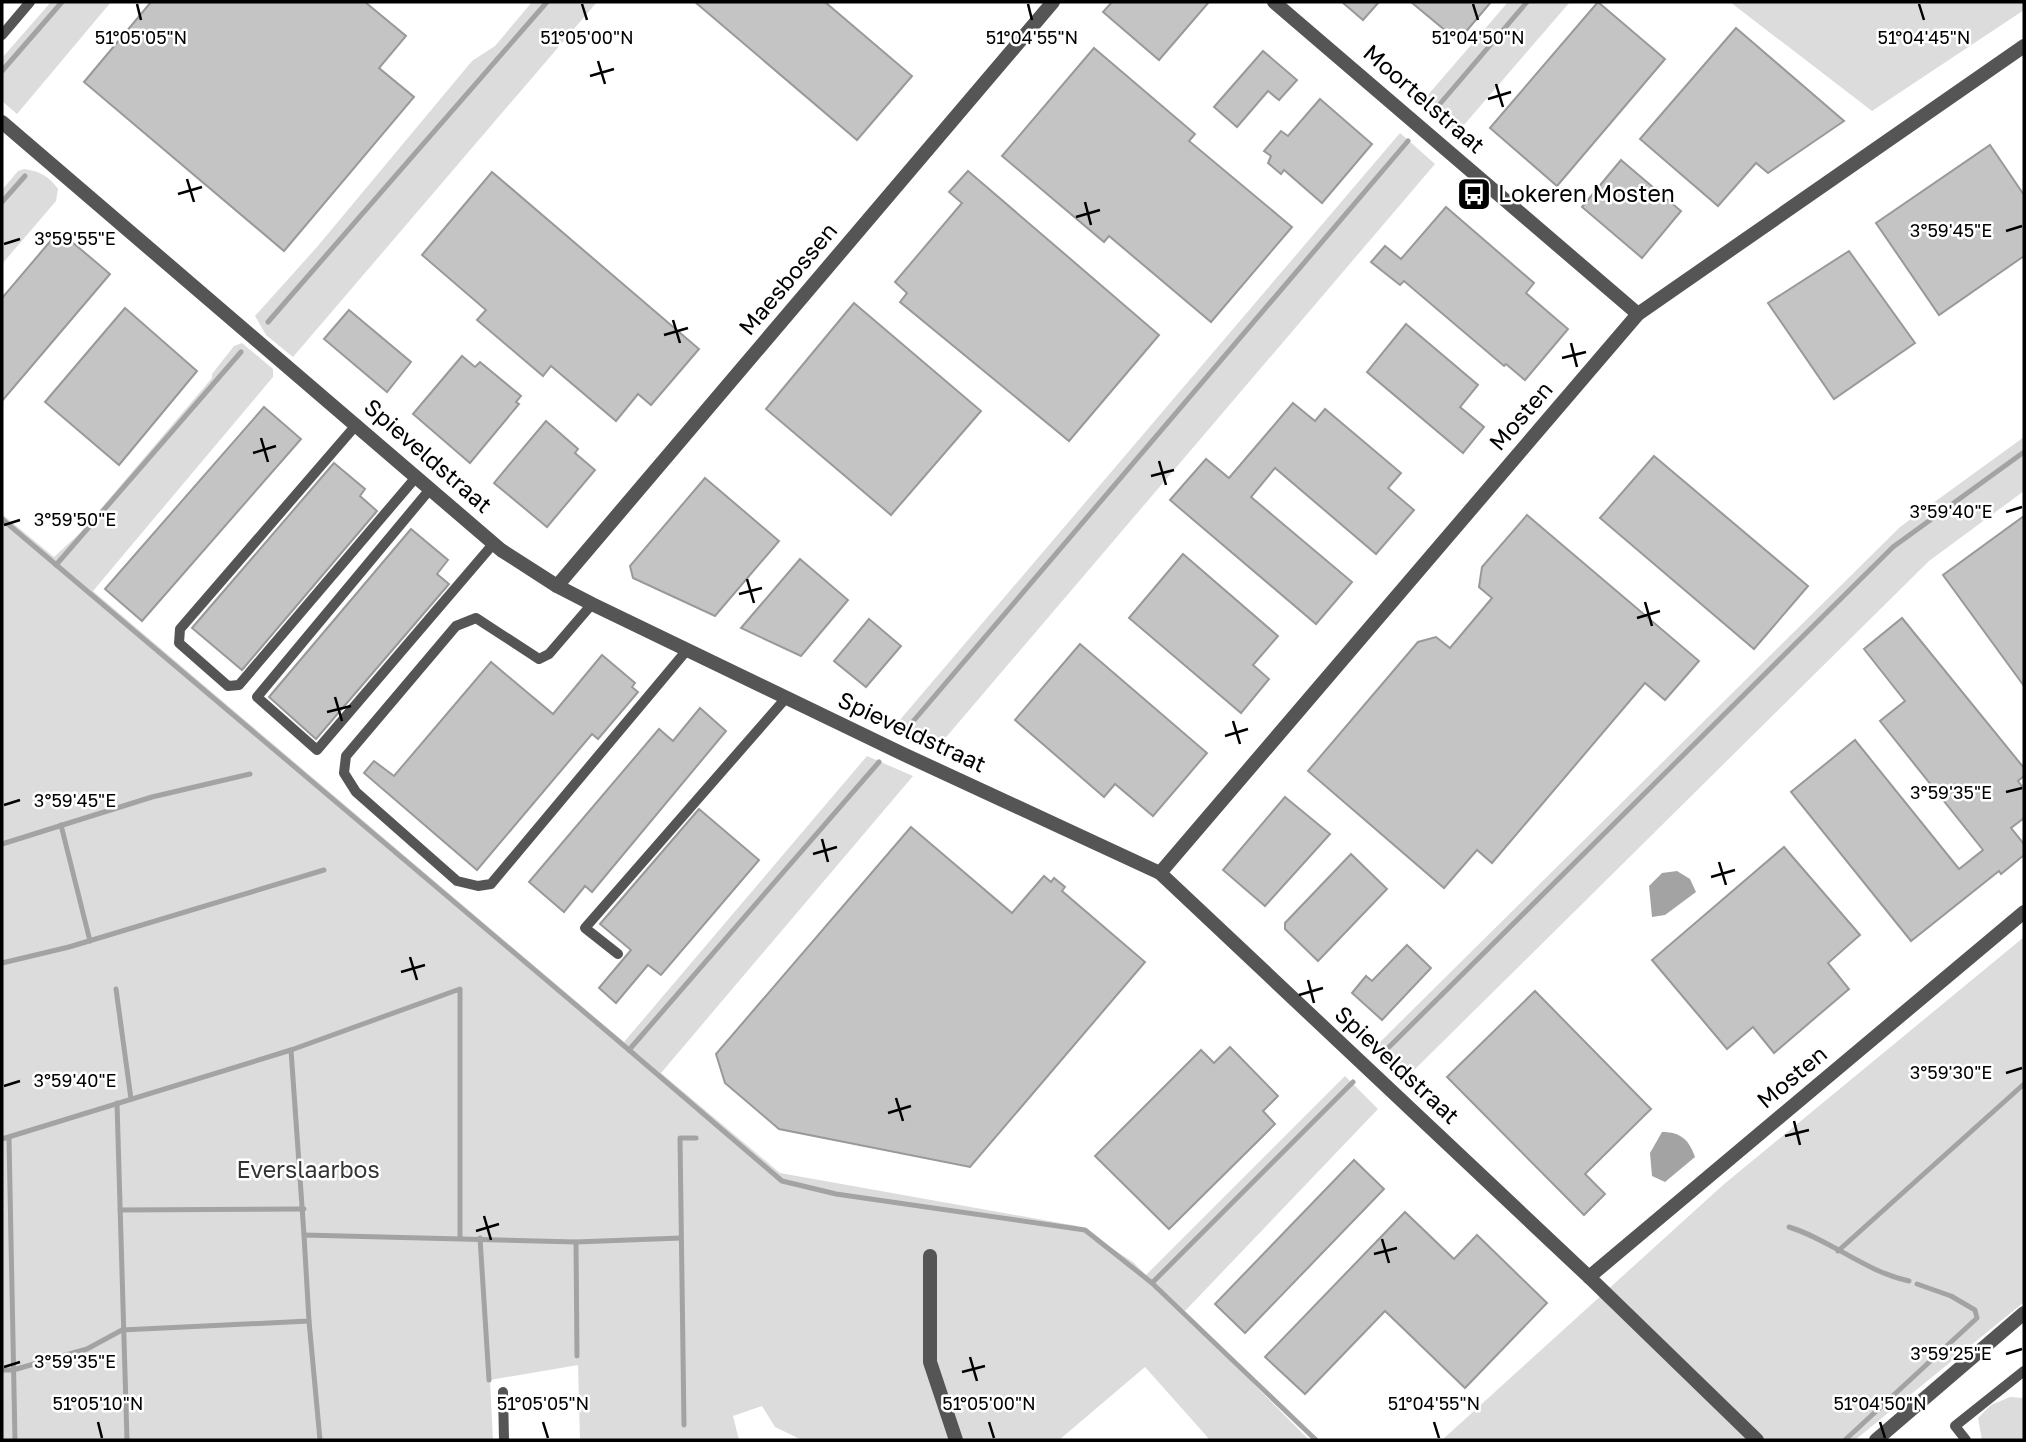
<svg xmlns="http://www.w3.org/2000/svg" width="2026" height="1442" viewBox="0 0 2026 1442" font-family="'Golos Text',sans-serif">
<style>
.green{fill:#dcdcdc}
.water{fill:#a3a3a3}
.lines{fill:none;stroke-linecap:round;stroke-linejoin:round}
.stream{stroke:#a3a3a3;stroke-width:5}
.building{fill:#c4c4c4;stroke:#999;stroke-width:2}
.service{stroke:#555;stroke-width:10}
.minor{stroke:#555;stroke-width:14}
.tertiary{stroke:#555;stroke-width:14}
.ticks{fill:none;stroke:#000;stroke-width:2.5}
.labels{text-anchor:middle;stroke-width:5;stroke-linejoin:round;paint-order:stroke}
.street-label{font-size:23px;fill:#000;stroke:#fff}
.poi-label{font-size:23px;fill:#000;stroke:#fff;text-anchor:start}
.park-label{font-size:23px;fill:#333;stroke:#fff}
.ticks-label{font-size:18px;text-anchor:middle;fill:#000;stroke:#fff;stroke-width:5;stroke-linejoin:round;paint-order:stroke}
</style>
<rect width="100%" height="100%" fill="#fff"/>
<!-- green -->
<g class="green">
<path d="M 51,2 L 111,2 L 17,114 L 2,101 L 2,58 Z"/>
<path d="M 532,2 L 597,2 L 293,357 L 266,335 L 255,316 L 317,247 L 472,61 L 495,46 Z"/>
<path d="M 1508,2 L 1570,2 L 1457,133 L 1421,103 Z"/>
<path d="M 1730,2 L 2024,2 L 2024,10 L 1872,111 Z"/>
<path d="M 1400,133 L 1435,164 L 936,749 L 893,728 Z"/>
<path d="M 24,169 C 39,171 49,176 58,189 L 56,201 L 2,264 L 2,190 L 18,171 Z"/>
<path d="M 242,343 L 273,369 L 273,377 L 93,591 L 624,1042 L 867,756 L 913,776 L 661,1073 L 780,1173 L 1077,1226 L 1133,1262 L 1146,1275 L 1345,1076 L 1378,1109 L 1185,1311 L 1152,1281 L 1309,1440 L 1210,1440 L 1145,1367 L 1059,1440 L 802,1440 L 775,1427 L 762,1406 L 733,1416 L 739,1440 L 580,1440 L 578,1365 L 490,1380 L 493,1440 L 2,1440 L 2,514 L 54,557 L 81,532 L 212,378 L 212,374 L 234,346 Z"/>
<path d="M 2024,437 L 2024,491 L 1929,561 L 1403,1081 L 1372,1050 L 1900,527 Z"/>
<path d="M 2024,937 L 2024,1302 L 1855,1440 L 1442,1440 L 1723,1185 Z"/>
<path d="M 2010,1397 L 2024,1398 L 2024,1440 L 1982,1440 L 1978,1418 L 1991,1405 Z"/>
</g>
<!-- water -->
<g class="water">
<path d="M 1677,871 L 1690,879 L 1696,892 L 1665,915 L 1652,917 L 1649,886 L 1662,873 Z"/>
<path d="M 1662,1132 C 1681,1132 1689,1140 1695,1157 L 1665,1182 L 1652,1176 L 1650,1153 Z"/>
</g>
<g class="lines">
<!-- stream -->
<g class="stream">
<path d="M 2,71 L 62,2"/>
<path d="M 1433,112 L 1527,2"/>
<path d="M 2,202 L 25,176"/>
<path d="M 268,322 L 547,2"/>
<path d="M 2,519 L 629,1050 L 879,762"/>
<path d="M 56,565 L 241,352"/>
<path d="M 904,732 L 1408,141"/>
<path d="M 61,825 L 90,941"/>
<path d="M 2,844 L 152,797 L 250,774"/>
<path d="M 2,963 L 69,947 L 324,870"/>
<path d="M 116,989 L 131,1099"/>
<path d="M 291,1050 L 304,1235"/>
<path d="M 629,1050 L 782,1181 L 836,1194 L 1085,1230 L 1152,1283 L 1353,1082"/>
<path d="M 1381,1055 L 1893,547 L 2024,452"/>
<path d="M 117,1103 L 127,1440"/>
<path d="M 2,1139 L 291,1050 L 460,989 L 460,1236"/>
<path d="M 9,1139 L 15,1440"/>
<path d="M 120,1210 L 304,1209"/>
<path d="M 1789,1227 C 1831,1240 1864,1271 1909,1281"/>
<path d="M 480,1238 L 489,1380"/>
<path d="M 576,1242 L 577,1356"/>
<path d="M 1838,1251 L 2024,1084"/>
<path d="M 1152,1283 L 1316,1440"/>
<path d="M 309,1321 L 320,1440"/>
<path d="M 2,1370 L 13,1370 L 87,1349 L 122,1330 L 309,1321 L 304,1235 L 576,1242 L 681,1238"/>
<path d="M 684,1425 L 680,1138 L 696,1138"/>
<path d="M 1845,1440 L 1977,1318 L 1975,1310 L 1951,1296 L 1917,1284"/>
</g>
</g>
<!-- building -->
<g class="building">
<path d="M 151,2 L 365,2 L 406,36 L 379,68 L 414,97 L 284,251 L 84,82 Z"/>
<path d="M 695,2 L 825,2 L 912,76 L 857,140 Z"/>
<path d="M 1112,2 L 1209,2 L 1159,60 L 1103,12 Z"/>
<path d="M 1342,2 L 1379,2 L 1363,20 Z"/>
<path d="M 1411,2 L 1491,2 L 1458,41 Z"/>
<path d="M 1598,2 L 1665,59 L 1557,186 L 1490,128 Z"/>
<path d="M 1736,28 L 1844,121 L 1768,173 L 1756,163 L 1718,206 L 1640,139 Z"/>
<path d="M 1094,48 L 1195,134 L 1189,141 L 1292,227 L 1211,322 L 1109,236 L 1104,242 L 1002,156 Z"/>
<path d="M 1263,51 L 1297,80 L 1279,100 L 1268,91 L 1237,127 L 1214,107 Z"/>
<path d="M 1320,99 L 1372,144 L 1322,203 L 1284,170 L 1281,174 L 1268,163 L 1271,156 L 1264,151 L 1281,131 L 1288,136 Z"/>
<path d="M 1990,145 L 2024,195 L 2024,256 L 1939,315 L 1876,223 Z"/>
<path d="M 1621,160 L 1681,211 L 1642,258 L 1582,207 Z"/>
<path d="M 968,171 L 1159,335 L 1069,441 L 900,302 L 907,293 L 895,282 L 962,203 L 949,192 Z"/>
<path d="M 492,172 L 699,349 L 651,405 L 638,394 L 616,421 L 551,366 L 543,376 L 477,320 L 486,310 L 422,255 Z"/>
<path d="M 1446,207 L 1534,283 L 1526,293 L 1568,329 L 1525,380 L 1506,364 L 1504,366 L 1404,281 L 1400,285 L 1371,262 L 1385,246 L 1401,259 Z"/>
<path d="M 59,231 L 110,274 L 2,401 L 2,298 Z"/>
<path d="M 1849,251 L 1915,343 L 1834,399 L 1768,303 Z"/>
<path d="M 854,303 L 981,411 L 891,515 L 766,409 Z"/>
<path d="M 125,308 L 197,371 L 119,465 L 45,402 Z"/>
<path d="M 349,310 L 411,362 L 387,392 L 324,339 Z"/>
<path d="M 1406,324 L 1478,385 L 1460,407 L 1484,427 L 1463,453 L 1367,372 Z"/>
<path d="M 462,356 L 475,367 L 480,362 L 521,396 L 516,402 L 519,404 L 470,463 L 413,414 Z"/>
<path d="M 1293,403 L 1315,421 L 1325,409 L 1401,473 L 1388,488 L 1414,510 L 1376,554 L 1275,468 L 1251,497 L 1352,582 L 1316,624 L 1170,500 L 1206,459 L 1229,478 Z"/>
<path d="M 264,407 L 301,439 L 142,621 L 105,589 Z"/>
<path d="M 546,421 L 578,449 L 575,453 L 595,470 L 547,527 L 494,483 Z"/>
<path d="M 1654,456 L 1808,586 L 1754,649 L 1600,518 Z"/>
<path d="M 334,463 L 365,489 L 360,496 L 377,511 L 242,670 L 192,628 Z"/>
<path d="M 705,478 L 779,541 L 715,616 L 633,578 L 630,566 Z"/>
<path d="M 1527,515 L 1699,661 L 1665,700 L 1645,683 L 1492,863 L 1477,850 L 1444,888 L 1308,771 L 1418,642 L 1436,637 L 1450,648 L 1492,598 L 1479,587 L 1482,567 Z"/>
<path d="M 2024,516 L 2024,686 L 1943,575 Z"/>
<path d="M 411,529 L 448,560 L 437,574 L 449,584 L 316,739 L 269,697 Z"/>
<path d="M 1183,554 L 1278,636 L 1253,665 L 1269,679 L 1241,713 L 1129,618 Z"/>
<path d="M 800,559 L 848,600 L 801,656 L 741,628 Z"/>
<path d="M 1902,618 L 2024,768 L 2024,776 L 2018,781 L 2024,789 L 2024,818 L 2011,828 L 2024,844 L 2024,855 L 2001,874 L 1999,871 L 1911,941 L 1791,792 L 1855,740 L 1959,869 L 1983,850 L 1880,721 L 1905,701 L 1864,649 Z"/>
<path d="M 869,619 L 901,646 L 866,687 L 834,661 Z"/>
<path d="M 1080,644 L 1207,753 L 1153,816 L 1115,784 L 1104,797 L 1015,720 Z"/>
<path d="M 602,655 L 635,683 L 632,687 L 638,692 L 598,739 L 592,734 L 477,870 L 364,773 L 374,761 L 394,776 L 491,662 L 553,714 Z"/>
<path d="M 700,708 L 726,731 L 592,892 L 585,886 L 564,912 L 529,882 L 659,729 L 673,741 Z"/>
<path d="M 1285,797 L 1330,834 L 1265,906 L 1223,870 Z"/>
<path d="M 699,809 L 759,860 L 661,975 L 648,965 L 616,1003 L 599,988 L 631,950 L 600,924 Z"/>
<path d="M 911,827 L 1012,913 L 1044,876 L 1051,882 L 1054,878 L 1065,887 L 1062,891 L 1145,962 L 970,1167 L 779,1129 L 725,1083 L 716,1054 Z"/>
<path d="M 1784,847 L 1860,935 L 1828,963 L 1849,989 L 1774,1053 L 1753,1027 L 1727,1049 L 1652,960 Z"/>
<path d="M 1351,854 L 1387,889 L 1318,961 L 1285,929 L 1285,923 Z"/>
<path d="M 1407,945 L 1431,968 L 1382,1020 L 1352,993 L 1366,976 L 1372,981 Z"/>
<path d="M 1535,991 L 1651,1109 L 1585,1174 L 1605,1194 L 1584,1215 L 1447,1077 Z"/>
<path d="M 1230,1047 L 1278,1096 L 1263,1111 L 1275,1124 L 1169,1229 L 1095,1156 L 1201,1050 L 1214,1063 Z"/>
<path d="M 1354,1160 L 1384,1189 L 1245,1333 L 1215,1304 Z"/>
<path d="M 1405,1212 L 1454,1259 L 1477,1235 L 1547,1303 L 1465,1388 L 1385,1311 L 1305,1394 L 1265,1357 Z"/>
</g>
<g class="lines">
<!-- service -->
<g class="service">
<path d="M 2,35 L 30,2"/>
<path d="M 357,424 L 180,629 L 179,643 L 228,686 L 239,685 L 417,476"/>
<path d="M 431,488 L 257,697 L 317,750 L 494,543"/>
<path d="M 592,604 L 549,654 L 539,659 L 476,618 L 456,626 L 346,756 L 344,773 L 356,792 L 457,881 L 478,886 L 491,884 L 687,650"/>
<path d="M 618,954 L 585,928 L 786,698"/>
<path d="M 503,1392 L 504,1440"/>
<path d="M 1966,1440 L 1955,1426 L 2024,1371"/>
</g>
<!-- minor -->
<g class="minor">
<path d="M 1274,2 L 1638,314"/>
<path d="M 2,122 L 501,550 L 557,586 L 592,604 L 903,754 L 1160,873 L 1589,1277 L 1757,1440"/>
<path d="M 557,586 L 1053,2"/>
<path d="M 1160,873 L 1638,314 L 2024,46"/>
<path d="M 930,1256 L 930,1362 L 956,1440"/>
<path d="M 1589,1277 L 2024,912"/>
</g>
<!-- tertiary -->
<path class="tertiary" d="M 1876,1440 L 2024,1313"/>
</g>
<!-- ticks -->
<path class="ticks" d="M 137,4 L 141,20M 582,4 L 587,20M 1028,4 L 1032,20M 1473,4 L 1478,20M 1919,4 L 1924,20M 598,61 L 605,84M 590,76 L 614,69M 1496,84 L 1503,107M 1488,99 L 1511,92M 187,179 L 194,202M 178,194 L 202,187M 1085,202 L 1091,225M 1076,217 L 1100,210M 2006,231 L 2022,226M 4,244 L 20,239M 673,320 L 680,343M 664,335 L 688,328M 1571,343 L 1577,367M 1562,358 L 1586,352M 261,438 L 268,462M 253,453 L 276,446M 1159,461 L 1166,485M 1151,476 L 1174,470M 2006,512 L 2022,507M 4,525 L 20,520M 747,579 L 754,603M 739,594 L 762,588M 1645,602 L 1652,626M 1637,618 L 1660,611M 335,697 L 342,721M 327,712 L 351,706M 1233,721 L 1240,744M 1225,736 L 1248,729M 2006,792 L 2022,788M 4,805 L 20,800M 822,839 L 828,862M 813,854 L 837,847M 1719,862 L 1726,885M 1711,877 L 1735,870M 410,957 L 417,980M 401,972 L 425,965M 1308,980 L 1314,1003M 1299,995 L 1323,988M 2006,1073 L 2022,1068M 4,1086 L 20,1081M 896,1098 L 903,1121M 888,1113 L 911,1106M 1794,1121 L 1800,1145M 1785,1136 L 1809,1130M 484,1216 L 491,1240M 476,1231 L 499,1224M 1382,1239 L 1389,1263M 1374,1254 L 1397,1248M 2006,1354 L 2022,1349M 970,1357 L 977,1381M 4,1367 L 20,1362M 962,1372 L 985,1366M 98,1422 L 102,1438M 543,1422 L 548,1438M 989,1422 L 994,1438M 1434,1422 L 1439,1438M 1880,1422 L 1885,1438"/>
<!-- icons -->
<defs>
<g id="bus-square" transform="scale(1.75)"><rect x="-9" y="-9" width="18" height="18" rx="4" fill="#000" stroke="#fff"/><path d="M-5-6H5V4H4V6H2V4H-2V6H-4V4H-5ZM-3.5-4V0h7V-4ZM-3.5 1.2v1.5H-2V1.2ZM2 1.2v1.5H3.5V1.2Z" fill="#fff"/></g>
</defs>
<g fill-rule="evenodd">
<use href="#bus-square" x="1474" y="194"/>
</g>
<g class="labels">
<!-- street labels -->
<g class="street-label">
<text transform="translate(1424 99) rotate(41)" y="8">Moortelstraat</text>
<text transform="translate(788 279) rotate(-50)" y="8">Maesbossen</text>
<text transform="translate(1521 416) rotate(-49)" y="8">Mosten</text>
<text transform="translate(428 456) rotate(41)" y="8">Spieveldstraat</text>
<text transform="translate(912 732) rotate(25)" y="8">Spieveldstraat</text>
<text transform="translate(1397 1065) rotate(43)" y="8">Spieveldstraat</text>
<text transform="translate(1792 1077) rotate(-40)" y="8">Mosten</text>
</g>
<!-- poi labels -->
<g class="poi-label">
<text x="1498" y="202">Lokeren Mosten</text>
</g>
<!-- park labels -->
<g class="park-label">
<text x="308" y="1178">Everslaarbos</text>
</g>
</g>
<g class="ticks-label">
<text x="141" y="44">51°05'05"N</text>
<text x="587" y="44">51°05'00"N</text>
<text x="1032" y="44">51°04'55"N</text>
<text x="1478" y="44">51°04'50"N</text>
<text x="1924" y="44">51°04'45"N</text>
<text x="1951" y="237">3°59'45"E</text>
<text x="75" y="245">3°59'55"E</text>
<text x="1951" y="518">3°59'40"E</text>
<text x="75" y="526">3°59'50"E</text>
<text x="1951" y="799">3°59'35"E</text>
<text x="75" y="807">3°59'45"E</text>
<text x="1951" y="1079">3°59'30"E</text>
<text x="75" y="1087">3°59'40"E</text>
<text x="1951" y="1360">3°59'25"E</text>
<text x="75" y="1368">3°59'35"E</text>
<text x="98" y="1410">51°05'10"N</text>
<text x="543" y="1410">51°05'05"N</text>
<text x="989" y="1410">51°05'00"N</text>
<text x="1434" y="1410">51°04'55"N</text>
<text x="1880" y="1410">51°04'50"N</text>
</g>
<!-- border -->
<rect width="2026" height="1442" fill="none" stroke="#000000" stroke-width="7"/>
</svg>
